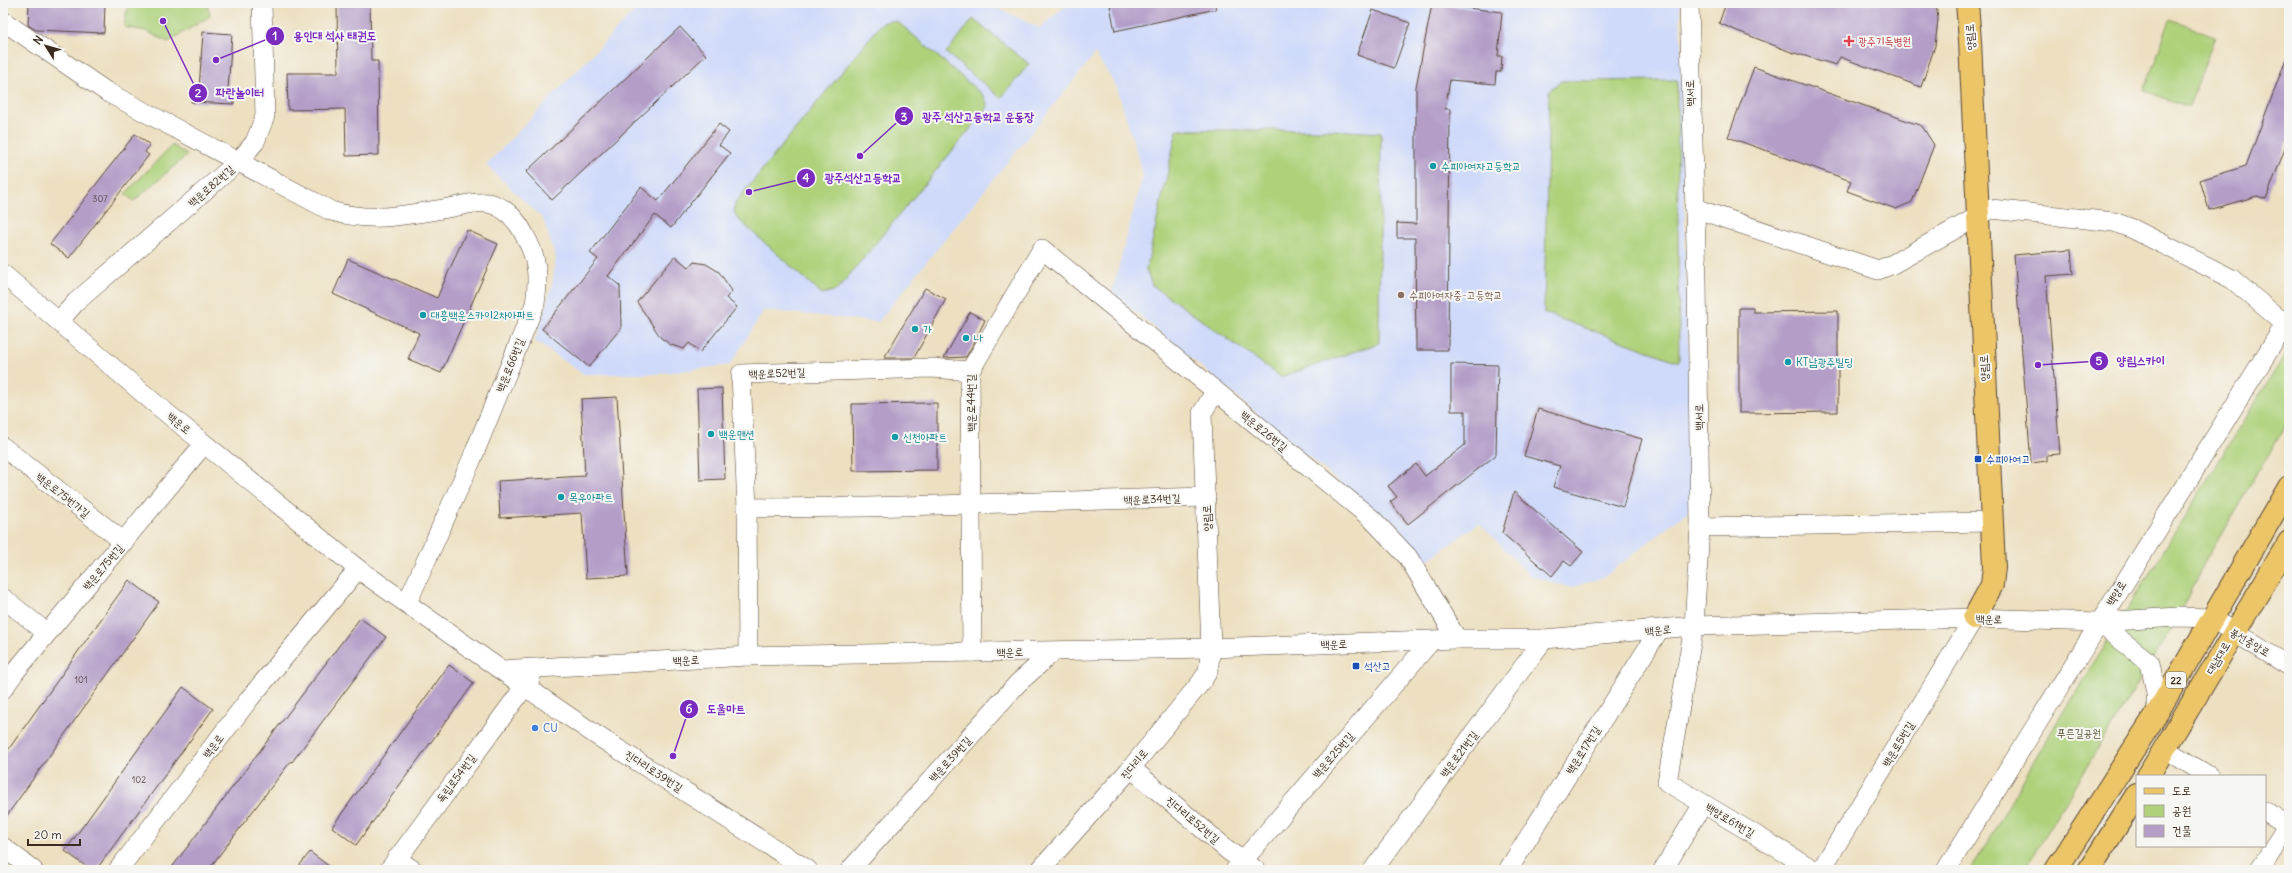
<svg xmlns="http://www.w3.org/2000/svg" width="2292" height="873" viewBox="0 0 2292 873" font-family="Delius,'Poor Story',sans-serif">
<style>
.built{fill:#cfdafa}
.green{fill:#aed17a;stroke:#747e4c}
.building{fill:#b49ec8}
.lines{fill:none;stroke-linecap:round;stroke-linejoin:round}
.minor-casing{stroke:#564536;stroke-width:20}
.major-casing{stroke:#564536;stroke-width:24}
.minor{stroke:#fff;stroke-width:19}
.major{stroke:#ecc569;stroke-width:22}
.health-dot{fill:#e0444e;stroke:#f6f6f2;stroke-width:1.5}
.culture-dot{fill:#0f9aa8;stroke:#f6f6f2;stroke-width:1.5}
.education-dot{fill:#8d6e63;stroke:#f6f6f2;stroke-width:1.5}
.transit-dot{fill:#1a4fb4;stroke:#f6f6f2;stroke-width:1.5}
.shop-dot{fill:#3f7fe0;stroke:#f6f6f2;stroke-width:1.5}
.labels{text-anchor:middle;stroke-width:4;stroke-linejoin:round;paint-order:stroke}
.number-label{font-size:9px;fill:#594748}
.shield{fill:#f6f6f2;stroke:#73675e;stroke-width:1}
.shield-label{font-size:10px;font-weight:bold;fill:#3b2a1e}
.street-label{font-size:11px;fill:#3b2a1e;stroke:#f6f6f2}
.health-label{font-size:11px;fill:#be3a42;stroke:#f6f6f2;text-anchor:start}
.culture-label{font-size:11px;fill:#0d838f;stroke:#f6f6f2;text-anchor:start}
.education-label{font-size:11px;fill:#785e54;stroke:#f6f6f2;text-anchor:start}
.transit-label{font-size:11px;fill:#164399;stroke:#f6f6f2;text-anchor:start}
.shop-label{font-size:11px;fill:#366cbe;stroke:#f6f6f2;text-anchor:start}
.park-label{font-size:11px;fill:#585435;stroke:#f6f6f2}
.leader{fill:none;stroke:#7b2cbf;stroke-width:1.5}
.callout-dot{fill:#7b2cbf;stroke:#f6f6f2;stroke-width:1.5}
.mark-label{font-size:12px;text-anchor:middle;font-weight:bold;fill:#fff}
.callout-label{font-size:12px;text-anchor:middle;font-weight:bold;fill:#7b2cbf;stroke:#f6f6f2;stroke-width:4;stroke-linejoin:round;paint-order:stroke}
</style>
<rect width="100%" height="100%" fill="#f6f6f2"/>
<filter id="ink" filterUnits="userSpaceOnUse"><feTurbulence type="fractalNoise" baseFrequency=".025" numOctaves="2"/><feDisplacementMap in="SourceGraphic" scale="8" xChannelSelector="R" yChannelSelector="G"/><feConvolveMatrix kernelMatrix="1 2 1 2 8 2 1 2 1" color-interpolation-filters="sRGB"/></filter>
<filter id="wash" filterUnits="userSpaceOnUse"><feTurbulence type="fractalNoise" baseFrequency=".012" numOctaves="4" result="noise"/><feDisplacementMap in="SourceGraphic" scale="16" xChannelSelector="R" yChannelSelector="G"/><feGaussianBlur stdDeviation="0.9" result="paint"/><feColorMatrix in="noise" values="0 0 0 0 0 0 0 0 0 0 0 0 0 0 0 0 0 1.4 0 .05"/><feComposite in="paint" operator="in"/></filter>
<g filter="url(#wash)">
<rect width="100%" height="100%" fill="#ede0c1"/>
<!-- built -->
<path class="built" d="M 642,3 L 988,3 L 1039,28 L 1069,3 L 1680,3 L 1686,284 L 1696,505 L 1604,577 L 1571,588 L 1530,576 L 1479,523 L 1424,563 L 1377,514 L 1112,292 L 1143,174 L 1117,87 L 1095,54 L 878,322 L 764,310 L 730,365 L 655,374 L 583,374 L 535,341 L 552,286 L 556,258 L 543,219 L 486,165 Z"/>
<!-- green -->
<g class="green">
<path d="M 128,3 L 207,3 L 210,16 L 168,42 L 146,31 L 124,27 Z"/>
<path d="M 973,19 L 1029,64 L 1001,98 L 946,53 Z"/>
<path d="M 2170,20 L 2215,36 L 2189,107 L 2144,91 Z"/>
<path d="M 890,21 L 898,22 L 984,96 L 987,103 L 986,110 L 837,290 L 822,294 L 737,218 L 734,211 L 735,203 L 882,23 Z"/>
<path d="M 1677,80 L 1679,362 L 1544,313 L 1549,91 L 1560,81 Z"/>
<path d="M 1177,130 L 1333,130 L 1381,133 L 1379,343 L 1281,377 L 1152,285 L 1146,270 Z"/>
<path d="M 172,145 L 187,155 L 134,201 L 125,194 Z"/>
<path d="M 2289,348 L 2289,420 L 2203,565 L 2178,617 L 2024,870 L 1971,870 L 2054,727 Z"/>
</g>
<g id="blocks">
<!-- building -->
<g class="building">
<path d="M 29,3 L 105,3 L 104,33 L 36,30 L 28,25 Z"/>
<path d="M 337,3 L 370,3 L 371,61 L 378,61 L 379,155 L 346,156 L 345,109 L 288,110 L 287,73 L 338,73 Z"/>
<path d="M 1123,3 L 1215,3 L 1216,9 L 1115,31 L 1110,6 Z"/>
<path d="M 1726,3 L 1936,3 L 1938,19 L 1935,46 L 1921,87 L 1840,57 L 1836,65 L 1791,52 L 1735,30 L 1719,23 Z"/>
<path d="M 1432,4 L 1502,12 L 1498,56 L 1502,56 L 1501,72 L 1496,72 L 1495,84 L 1450,80 L 1445,109 L 1450,109 L 1448,350 L 1416,350 L 1415,238 L 1397,238 L 1397,223 L 1416,224 L 1416,87 Z"/>
<path d="M 1373,10 L 1410,23 L 1394,68 L 1357,55 Z"/>
<path d="M 680,27 L 706,55 L 552,200 L 526,172 Z"/>
<path d="M 203,32 L 232,34 L 228,90 L 234,91 L 234,104 L 191,102 L 192,88 L 199,89 Z"/>
<path d="M 2287,56 L 2289,138 L 2266,199 L 2257,196 L 2209,210 L 2200,180 L 2246,166 Z"/>
<path d="M 1754,67 L 1922,126 L 1934,145 L 1912,202 L 1896,209 L 1847,191 L 1851,181 L 1728,137 Z"/>
<path d="M 719,124 L 729,132 L 719,145 L 730,153 L 671,228 L 655,215 L 608,276 L 620,286 L 621,328 L 589,367 L 542,329 L 598,259 L 590,253 L 641,187 L 658,201 Z"/>
<path d="M 135,134 L 150,145 L 145,152 L 149,155 L 69,258 L 50,244 Z"/>
<path d="M 467,230 L 498,244 L 441,373 L 408,359 L 419,333 L 333,294 L 348,259 L 437,298 Z"/>
<path d="M 2071,250 L 2073,274 L 2046,276 L 2060,454 L 2047,455 L 2047,461 L 2031,463 L 2014,255 Z"/>
<path d="M 675,256 L 689,268 L 694,262 L 706,264 L 719,272 L 732,291 L 726,298 L 737,307 L 700,352 L 689,343 L 684,349 L 671,345 L 661,338 L 637,302 Z"/>
<path d="M 925,288 L 946,299 L 914,358 L 884,358 Z"/>
<path d="M 1739,308 L 1753,308 L 1753,312 L 1838,311 L 1838,412 L 1739,413 Z"/>
<path d="M 970,312 L 985,320 L 974,343 L 966,357 L 944,358 Z"/>
<path d="M 1451,364 L 1498,365 L 1496,455 L 1408,524 L 1390,502 L 1397,497 L 1388,486 L 1416,464 L 1425,476 L 1465,445 L 1465,411 L 1451,411 Z"/>
<path d="M 722,388 L 725,479 L 700,480 L 697,389 Z"/>
<path d="M 617,397 L 628,576 L 586,578 L 582,513 L 500,518 L 498,481 L 585,476 L 581,399 Z"/>
<path d="M 937,403 L 937,470 L 853,471 L 852,404 Z"/>
<path d="M 1538,409 L 1642,439 L 1623,507 L 1553,487 L 1560,466 L 1524,456 Z"/>
<path d="M 1514,492 L 1583,552 L 1571,566 L 1564,561 L 1552,576 L 1502,533 Z"/>
<path d="M 129,580 L 159,602 L 3,821 L 3,757 Z"/>
<path d="M 360,618 L 386,637 L 292,762 L 291,761 L 208,870 L 170,870 Z"/>
<path d="M 449,665 L 474,683 L 356,845 L 332,827 Z"/>
<path d="M 183,687 L 213,709 L 96,870 L 91,870 L 65,851 Z"/>
<path d="M 310,852 L 334,870 L 296,870 Z"/>
</g>
</g>
</g>
<g filter="url(#ink)">
<use href="#blocks" fill-opacity="0" stroke="#564536" stroke-width="1"/>
<g class="lines">
<!-- minor casing -->
<g class="minor-casing">
<g id="minor">
<path d="M 1689,3 L 1697,281 L 1700,527 L 1694,626 L 1667,782 L 1814,870"/>
<path d="M 3,21 L 107,92 L 331,211 C 372,223 406,215 448,208 C 461,206 475,201 488,203 C 505,206 518,221 525,236 C 538,259 539,278 535,304 L 471,461 L 407,603"/>
<path d="M 1694,208 L 1878,270 L 1891,265 L 1991,209 L 2114,222 L 2133,229 L 2232,279 L 2285,324"/>
<path d="M 3,274 L 158,406 L 358,569 L 501,670 L 748,656 L 1211,648 L 1457,639 L 1544,639 L 1694,626 L 1974,618 L 2098,622 L 2178,617 L 2211,618 L 2289,666"/>
<path d="M 60,320 L 76,302 L 239,161 L 255,142 L 265,116 L 262,3"/>
<path d="M 3,447 L 124,542"/>
<path d="M 747,508 L 868,507 L 1206,497"/>
<path d="M 1700,527 L 1990,522"/>
<path d="M 3,598 L 47,633"/>
<path d="M 2098,622 L 2150,663 L 2156,693 L 2157,713"/>
<path d="M 972,652 L 970,371 L 1042,249 L 1372,519 L 1408,557 L 1457,639"/>
<path d="M 748,656 L 747,508 L 741,374 L 932,368 L 970,371"/>
<path d="M 501,670 L 596,735 L 808,870"/>
<path d="M 3,689 L 15,672 L 204,444"/>
<path d="M 2165,749 L 2209,776"/>
<path d="M 1131,768 L 1230,852 L 1256,870"/>
<path d="M 2265,811 L 2289,826"/>
<path d="M 3,847 L 33,870"/>
<path d="M 396,859 L 413,870"/>
<path d="M 118,870 L 250,698 L 358,569"/>
<path d="M 389,870 L 531,678"/>
<path d="M 850,870 L 1018,683 L 1053,652"/>
<path d="M 1040,870 L 1131,768 L 1202,681 L 1208,671 L 1211,648 L 1202,413 L 1215,392"/>
<path d="M 1235,870 L 1431,641"/>
<path d="M 1373,870 L 1544,639"/>
<path d="M 1508,870 L 1659,630"/>
<path d="M 1663,870 L 1703,804"/>
<path d="M 1821,870 L 1974,618"/>
<path d="M 1946,870 L 2289,318"/>
<path d="M 2259,870 L 2288,825"/>
</g>
</g>
<!-- major casing -->
<g class="major-casing">
<g id="major">
<path d="M 1967,3 L 1970,41 L 1994,567 L 1992,585 L 1974,618"/>
<path d="M 2148,776 L 2289,542"/>
<path d="M 2056,870 L 2157,713 L 2289,487"/>
<path d="M 2089,870 L 2137,794"/>
</g>
</g>
<!-- minor -->
<use href="#minor" class="minor"/>
<!-- major -->
<use href="#major" class="major"/>
</g>
</g>
<!-- markers -->
<path class="health-dot" d="M1847 35h4v4h4v4h-4v4h-4v-4h-4v-4h4z"/>
<g class="culture-dot">
<circle cx="1433" cy="166" r="4"/>
<circle cx="423" cy="315" r="4"/>
<circle cx="915" cy="329" r="4"/>
<circle cx="966" cy="338" r="4"/>
<circle cx="1788" cy="362" r="4"/>
<circle cx="711" cy="434" r="4"/>
<circle cx="895" cy="437" r="4"/>
<circle cx="561" cy="497" r="4"/>
</g>
<circle class="education-dot" cx="1401" cy="295" r="4"/>
<g class="transit-dot">
<rect x="1974" y="455" width="8" height="8" rx="2"/>
<rect x="1352" y="662" width="8" height="8" rx="2"/>
</g>
<circle class="shop-dot" cx="535" cy="728" r="4"/>
<g class="labels">
<!-- number labels -->
<g class="number-label">
<text x="100" y="202">307</text>
<text x="81" y="683">101</text>
<text x="139" y="783">102</text>
</g>
<!-- shield labels -->
<rect class="shield" x="2166" y="672" width="20" height="16" rx="3"/>
<g class="shield-label">
<text x="2176" y="684">22</text>
</g>
<!-- street labels -->
<g class="street-label">
<text transform="translate(1970 37) rotate(-94)" y="4">양림로</text>
<text transform="translate(1690 93) rotate(-92)" y="4">백서로</text>
<text transform="translate(211 186) rotate(-41)" y="4">백운로82번길</text>
<text transform="translate(510 365) rotate(-68)" y="4">백운로66번길</text>
<text transform="translate(1984 368) rotate(-92)" y="4">양림로</text>
<text transform="translate(777 373) rotate(-2)" y="4">백운로52번길</text>
<text transform="translate(971 403) rotate(-90)" y="4">백운로44번길</text>
<text transform="translate(1699 417) rotate(-91)" y="4">백서로</text>
<text transform="translate(179 423) rotate(39)" y="4">백운로</text>
<text transform="translate(1264 431) rotate(39)" y="4">백운로26번길</text>
<text transform="translate(63 495) rotate(38)" y="4">백운로75번가길</text>
<text transform="translate(1152 499) rotate(-2)" y="4">백운로34번길</text>
<text transform="translate(1207 518) rotate(-92)" y="4">양림로</text>
<text transform="translate(103 567) rotate(-50)" y="4">백운로75번길</text>
<text transform="translate(2116 593) rotate(-58)" y="4">백양로</text>
<text transform="translate(1989 619) rotate(1)" y="4">백운로</text>
<text transform="translate(1658 630) rotate(-6)" y="4">백운로</text>
<text transform="translate(2250 642) rotate(31)" y="4">봉선중앙로</text>
<text transform="translate(1334 644) rotate(-2)" y="4">백운로</text>
<text x="1010" y="656">백운로</text>
<text transform="translate(2218 658) rotate(-60)" y="4">대남대로</text>
<text transform="translate(686 660) rotate(-3)" y="4">백운로</text>
<text transform="translate(1898 744) rotate(-59)" y="4">백운로5번길</text>
<text transform="translate(213 746) rotate(-53)" y="4">백운로</text>
<text transform="translate(1583 750) rotate(-58)" y="4">백운로17번길</text>
<text transform="translate(1459 754) rotate(-53)" y="4">백운로21번길</text>
<text transform="translate(1333 755) rotate(-49)" y="4">백운로25번길</text>
<text transform="translate(950 759) rotate(-48)" y="4">백운로39번길</text>
<text transform="translate(1134 764) rotate(-50)" y="4">진다리로</text>
<text transform="translate(654 771) rotate(33)" y="4">진다리로39번길</text>
<text transform="translate(456 778) rotate(-53)" y="4">독립로54번길</text>
<text transform="translate(1193 820) rotate(40)" y="4">진다리로52번길</text>
<text transform="translate(1730 820) rotate(31)" y="4">백양로61번길</text>
</g>
<!-- health labels -->
<g class="health-label">
<text x="1858" y="45">광주기독병원</text>
</g>
<!-- culture labels -->
<g class="culture-label">
<text x="1441" y="170">수피아여자고등학교</text>
<text x="431" y="319">대흥백운스카이2차아파트</text>
<text x="923" y="333">가</text>
<text x="974" y="342">나</text>
<text x="1796" y="366">KT남광주빌딩</text>
<text x="719" y="438">백운맨션</text>
<text x="903" y="441">신천아파트</text>
<text x="569" y="501">목우아파트</text>
</g>
<!-- education labels -->
<g class="education-label">
<text x="1409" y="299">수피아여자중-고등학교</text>
</g>
<!-- transit labels -->
<g class="transit-label">
<text x="1986" y="463">수피아여고</text>
<text x="1364" y="670">석산고</text>
</g>
<!-- shop labels -->
<g class="shop-label">
<text x="543" y="732">CU</text>
</g>
<!-- park labels -->
<g class="park-label">
<text x="2079" y="737">푸른길공원</text>
</g>
</g>
<!-- callouts -->
<path class="leader" d="M216 60L275 36M163 21L198 93M860 156L904 116M749 192L806 178M2038 365L2099 361M673 756L689 709"/>
<g class="callout-dot">
<circle cx="216" cy="60" r="4"/>
<circle cx="163" cy="21" r="4"/>
<circle cx="860" cy="156" r="4"/>
<circle cx="749" cy="192" r="4"/>
<circle cx="2038" cy="365" r="4"/>
<circle cx="673" cy="756" r="4"/>
<circle cx="275" cy="36" r="10"/>
<circle cx="198" cy="93" r="10"/>
<circle cx="904" cy="116" r="10"/>
<circle cx="806" cy="178" r="10"/>
<circle cx="2099" cy="361" r="10"/>
<circle cx="689" cy="709" r="10"/>
</g>
<g class="mark-label">
<text x="275" y="40">1</text>
<text x="198" y="97">2</text>
<text x="904" y="121">3</text>
<text x="806" y="182">4</text>
<text x="2099" y="365">5</text>
<text x="689" y="713">6</text>
</g>
<g class="callout-label">
<text x="335" y="40">용인대 석사 태권도</text>
<text x="240" y="97">파란놀이터</text>
<text x="978" y="121">광주 석산고등학교 운동장</text>
<text x="863" y="182">광주석산고등학교</text>
<text x="2141" y="365">양림스카이</text>
<text x="726" y="713">도울마트</text>
</g>
<!-- margin -->
<rect width="2292" height="873" fill="none" stroke="#f6f6f2" stroke-width="16"/>
<!-- legend -->
<rect x="2136" y="775" width="130" height="72" fill="#f6f6f2" stroke="#aba49d"/>
<rect x="2144" y="788" width="20" height="6" fill="#ecc569" stroke="#aba49d"/>
<text x="2172" y="795" font-size="12" fill="#3b2a1e">도로</text>
<rect x="2144" y="805" width="20" height="12" fill="#aed17a" stroke="#aba49d"/>
<text x="2172" y="815" font-size="12" fill="#3b2a1e">공원</text>
<rect x="2144" y="825" width="20" height="12" fill="#b49ec8" stroke="#aba49d"/>
<text x="2172" y="835" font-size="12" fill="#3b2a1e">건물</text>
<!-- north arrow -->
<g transform="translate(46 46) rotate(307)" stroke="#f6f6f2" stroke-width="3" paint-order="stroke">
<path d="M0-3L7 15L0 10L-7 15Z" fill="#3b2a1e"/>
<text y="-6" font-size="11" font-weight="bold" text-anchor="middle" fill="#3b2a1e">N</text>
</g>
<!-- scale -->
<path d="M28 839v6h52v-6" fill="none" stroke="#3b2a1e" stroke-width="2"/>
<text x="34" y="839" font-size="12" fill="#3b2a1e" stroke="#f6f6f2" stroke-width="3" paint-order="stroke">20 m</text>
</svg>
